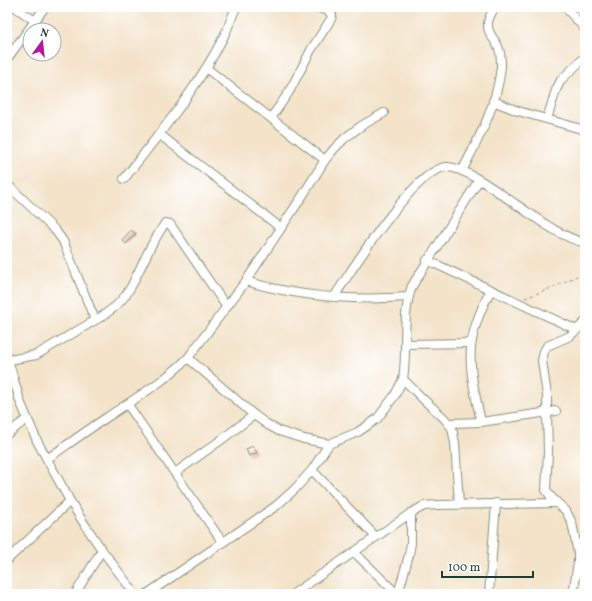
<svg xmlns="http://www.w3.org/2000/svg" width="592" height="601" viewBox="0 0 592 601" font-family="Vollkorn,serif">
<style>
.building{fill:#d9a490}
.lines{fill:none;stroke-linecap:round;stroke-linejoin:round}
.minor-casing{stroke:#89907e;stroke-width:10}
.path{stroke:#89907e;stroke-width:1;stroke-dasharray:3 3;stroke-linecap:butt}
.minor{stroke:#fff;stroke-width:8}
</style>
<rect width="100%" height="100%" fill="#fff"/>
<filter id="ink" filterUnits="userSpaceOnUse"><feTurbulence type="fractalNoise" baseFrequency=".025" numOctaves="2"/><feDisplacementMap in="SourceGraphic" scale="8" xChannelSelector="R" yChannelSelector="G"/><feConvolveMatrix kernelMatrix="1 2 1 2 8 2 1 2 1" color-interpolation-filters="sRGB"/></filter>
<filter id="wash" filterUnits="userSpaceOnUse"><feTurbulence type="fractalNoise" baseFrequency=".012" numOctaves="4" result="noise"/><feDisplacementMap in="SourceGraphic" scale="16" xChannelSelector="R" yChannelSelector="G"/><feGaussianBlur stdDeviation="0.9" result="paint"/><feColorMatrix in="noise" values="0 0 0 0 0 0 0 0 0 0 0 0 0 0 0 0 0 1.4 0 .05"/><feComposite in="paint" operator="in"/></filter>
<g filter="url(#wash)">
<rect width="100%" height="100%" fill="#f3e3c9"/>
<g id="blocks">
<!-- building -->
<g class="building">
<path d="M 131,230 L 136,234 L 126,244 L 122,240 Z"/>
<path d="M 253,446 L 257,453 L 249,456 L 246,449 Z"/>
</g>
</g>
</g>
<g filter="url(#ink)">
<use href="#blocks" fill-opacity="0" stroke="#89907e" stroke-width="1"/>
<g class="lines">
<!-- minor casing -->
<g class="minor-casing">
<g id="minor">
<path d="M 15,7 L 35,21"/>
<path d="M 565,7 L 585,29"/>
<path d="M 7,59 L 45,7"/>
<path d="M 206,68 L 325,160"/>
<path d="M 493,101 L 518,111 L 585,130"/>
<path d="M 271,118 L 289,92 L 311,50 L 331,19 L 332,15 L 328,11 L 317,7"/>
<path d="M 547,119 L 556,90 L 561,80 L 585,57"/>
<path d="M 159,134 L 281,228"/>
<path d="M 462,171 C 479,138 497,105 501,67 C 501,61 501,54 499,49 C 496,40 487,34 488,24 C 488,18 492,12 495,7"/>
<path d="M 124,179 C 159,134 197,89 223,38 C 228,28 232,17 236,7"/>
<path d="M 7,184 L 55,230 L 63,241 L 95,320"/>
<path d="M 427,260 L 577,330"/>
<path d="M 246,281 C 298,297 353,301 408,297"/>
<path d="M 334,297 C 351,271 417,165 448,167 C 466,168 498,192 514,203 C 537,218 558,236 585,243"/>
<path d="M 405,344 L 471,343"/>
<path d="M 7,356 L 20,401 L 37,441 L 70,501 L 85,525 L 102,550 L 135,594"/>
<path d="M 188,358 L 254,415 L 268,425 L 279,431 L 304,439 L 329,444"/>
<path d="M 9,360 L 36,355 L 104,315 L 116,306 L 126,295 L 132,285 L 151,246 L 165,223 L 170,224 L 172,227 L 226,306"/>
<path d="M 403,379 L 424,400 L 444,418 L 452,428 L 455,443 L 459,504"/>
<path d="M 128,405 L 223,543"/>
<path d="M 481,422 C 469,366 462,343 491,290"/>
<path d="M 450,423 L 481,422 L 556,411"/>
<path d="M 7,434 L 27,419"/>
<path d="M 47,459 C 67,445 86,431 106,418 C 134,399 164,382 188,358 L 246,281 L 303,195 L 325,160 L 334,149 L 345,138 L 361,126 L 384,113"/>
<path d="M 312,470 L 376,537"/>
<path d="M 175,473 L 221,440 L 254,415"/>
<path d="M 354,552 L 397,594"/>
<path d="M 7,560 L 70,501"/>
<path d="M 75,594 L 102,550"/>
<path d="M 147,594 L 276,506 L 295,489 L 312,470 L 329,444 L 358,432 L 377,419 L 395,395 L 403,379 C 408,349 401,316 412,286 L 479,180"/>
<path d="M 293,594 L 411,513 L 424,506 L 437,505 L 557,503"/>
<path d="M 398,594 L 409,555 L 411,543 L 411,513"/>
<path d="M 489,594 L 496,503"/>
<path d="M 573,594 L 578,563 L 578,553 L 572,523 L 566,511 L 552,498 L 546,490 L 548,452 L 547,412 L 547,395 L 542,361 L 544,351 L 547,346 L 570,336 L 585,322"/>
</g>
</g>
<!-- path -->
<path class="path" d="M 525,298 L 554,287 L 585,272"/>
<!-- minor -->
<use href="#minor" class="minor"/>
</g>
</g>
<!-- margin -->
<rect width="592" height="601" fill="none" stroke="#fff" stroke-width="24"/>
<!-- north arrow -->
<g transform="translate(42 42) rotate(15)"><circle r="19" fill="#ffffff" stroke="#a5b1ae"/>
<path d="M0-3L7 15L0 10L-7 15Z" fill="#b5179e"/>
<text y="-6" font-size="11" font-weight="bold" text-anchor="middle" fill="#1f3d34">N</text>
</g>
<!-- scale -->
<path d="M442 571v6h91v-6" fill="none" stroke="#1f3d34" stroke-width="2"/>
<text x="448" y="571" font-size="12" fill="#1f3d34" stroke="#ffffff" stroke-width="3" paint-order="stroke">100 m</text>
</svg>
